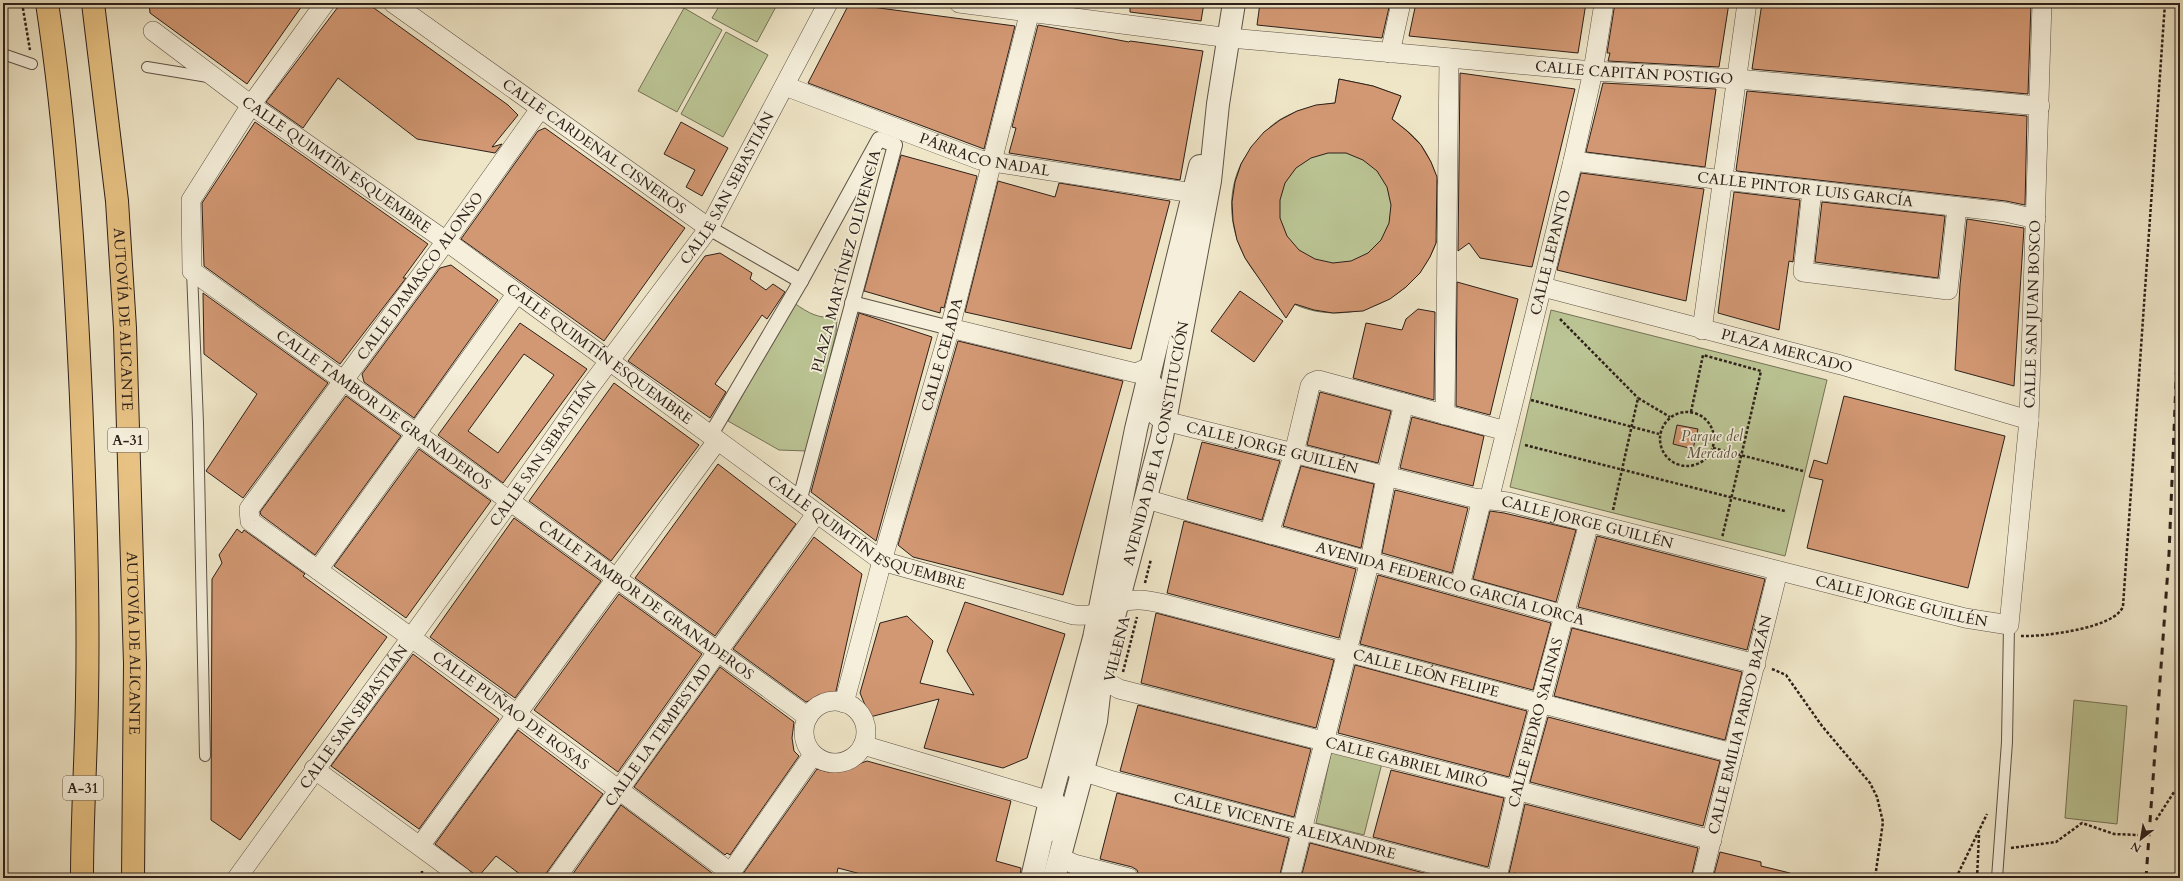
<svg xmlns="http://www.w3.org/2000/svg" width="2183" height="881" viewBox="0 0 2183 881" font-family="Cardo,serif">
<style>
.green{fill:#bbc494;stroke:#747257}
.building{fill:#d29873;stroke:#2d201a;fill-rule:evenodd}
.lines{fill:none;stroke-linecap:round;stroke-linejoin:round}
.service-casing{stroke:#5e5246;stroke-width:12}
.pedestrian-casing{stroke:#5e5246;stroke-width:16}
.minor-casing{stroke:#5e5246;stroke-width:20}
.tertiary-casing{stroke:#5e5246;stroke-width:24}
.motorway-casing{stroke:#2d201a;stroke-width:24}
.path{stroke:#2d201a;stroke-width:2.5;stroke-dasharray:3 2;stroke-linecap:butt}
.service{stroke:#f5efdb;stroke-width:10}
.pedestrian{stroke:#f5efdb;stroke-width:14}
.minor{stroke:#f5efdb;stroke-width:19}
.tertiary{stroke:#f5efdb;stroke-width:22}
.motorway{stroke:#e8c384;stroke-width:22}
.rail{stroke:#2d201a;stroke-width:3;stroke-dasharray:7 7;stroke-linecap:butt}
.labels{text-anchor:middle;stroke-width:3.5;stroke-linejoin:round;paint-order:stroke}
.shield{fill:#f5efdb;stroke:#695e54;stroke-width:1}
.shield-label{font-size:14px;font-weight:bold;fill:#2d201a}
.street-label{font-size:15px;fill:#2d201a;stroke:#f5efdb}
.park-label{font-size:15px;font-style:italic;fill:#58513f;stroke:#f5efdb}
</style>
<rect width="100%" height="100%" fill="#efe6c8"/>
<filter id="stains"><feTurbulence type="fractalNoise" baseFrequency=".005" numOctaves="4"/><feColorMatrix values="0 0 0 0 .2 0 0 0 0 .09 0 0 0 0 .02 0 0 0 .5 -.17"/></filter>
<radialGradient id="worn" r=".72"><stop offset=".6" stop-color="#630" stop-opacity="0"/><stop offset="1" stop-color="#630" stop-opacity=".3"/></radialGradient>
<!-- green -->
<g class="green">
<path d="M 721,3 L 778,3 L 757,42 L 712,18 Z"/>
<path d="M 684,8 L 722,30 L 677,112 L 638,91 Z"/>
<path d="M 726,32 L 768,55 L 723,137 L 681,114 Z"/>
<path d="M 1339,79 L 1373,86 L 1401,96 L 1392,119 C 1402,127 1413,134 1421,145 C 1436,166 1442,191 1440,216 C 1439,224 1439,233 1437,240 C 1420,291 1368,321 1315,311 C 1295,307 1276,296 1263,282 C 1233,251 1222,203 1241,164 C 1244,158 1249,152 1253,147 C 1261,136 1269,126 1281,119 C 1298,109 1316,105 1335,103 Z"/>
<path d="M 794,303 C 810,314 817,318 837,318 L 836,333 L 807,451 L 779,450 L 728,421 Z"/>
<path d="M 1551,310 L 1827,380 L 1785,556 L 1510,487 Z"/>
<path d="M 2074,700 L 2127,706 L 2117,824 L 2065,818 Z"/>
<path d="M 1332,749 L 1382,763 L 1364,835 L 1316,823 Z"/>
</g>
<!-- building -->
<g class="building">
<path d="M 149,3 L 304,3 L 247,84 L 150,13 Z"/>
<path d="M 341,3 L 367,3 L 508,105 L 518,115 L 492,147 L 502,144 L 495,153 L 417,139 L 338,78 L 303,128 L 266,102 Z"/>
<path d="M 1130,3 L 1204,3 L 1201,21 L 1130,12 Z"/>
<path d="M 1260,3 L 1390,3 L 1382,38 L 1257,25 Z"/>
<path d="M 1416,3 L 1586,3 L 1578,53 L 1409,36 Z"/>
<path d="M 1615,3 L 1729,3 L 1719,67 L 1608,61 L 1610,53 L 1607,53 Z"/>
<path d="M 1762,3 L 2031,3 L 2028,94 L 1752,69 Z"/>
<path d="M 849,4 L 1015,26 L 984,149 L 808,83 Z"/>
<path d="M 1038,25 L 1129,42 L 1130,41 L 1203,51 L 1180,180 L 1009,153 L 1016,128 L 1012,127 Z"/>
<path d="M 1460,73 L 1575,89 L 1532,267 L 1480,258 L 1469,243 L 1458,251 Z"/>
<path d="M 1339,79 L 1373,86 L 1401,96 L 1392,119 L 1407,131 L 1421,145 L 1431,162 L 1437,177 L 1436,243 L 1430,257 L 1420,273 L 1406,287 L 1390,299 L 1363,311 L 1333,313 L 1314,310 L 1295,304 L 1286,318 L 1245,258 L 1237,240 L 1233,221 L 1232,202 L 1235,182 L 1241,164 L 1251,147 L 1264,132 L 1280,120 L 1297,111 L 1316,105 L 1335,103 ZM 1328,153 L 1346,153 L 1363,160 L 1377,171 L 1387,187 L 1391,205 L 1389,223 L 1381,240 L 1368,253 L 1351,261 L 1333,263 L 1315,259 L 1299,250 L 1287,236 L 1280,218 L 1280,200 L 1285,183 L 1296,168 L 1311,158 Z"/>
<path d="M 1603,83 L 1716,89 L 1705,167 L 1586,152 Z"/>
<path d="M 1747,91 L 2027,116 L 2025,205 L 2006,201 L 1737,171 L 1736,170 Z"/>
<path d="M 255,122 L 428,244 L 403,278 L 406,278 L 340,364 L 204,266 L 202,203 Z"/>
<path d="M 681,122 L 728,148 L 702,196 L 686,187 L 695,170 L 664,154 Z"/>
<path d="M 545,128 L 685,228 L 604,341 L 461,239 L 538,131 Z"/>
<path d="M 901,155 L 977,176 L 944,308 L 941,307 L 940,313 L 864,291 Z"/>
<path d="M 1581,173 L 1704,189 L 1686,301 L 1557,270 Z"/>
<path d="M 998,181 L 1055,197 L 1059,183 L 1170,201 L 1131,349 L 965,312 Z"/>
<path d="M 1734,192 L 1800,200 L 1793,262 L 1789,261 L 1779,330 L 1718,313 Z"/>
<path d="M 1822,202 L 1945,216 L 1938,278 L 1815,262 Z"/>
<path d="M 1967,219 L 2024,228 L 2014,386 L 1955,370 L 1960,285 Z"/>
<path d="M 720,253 L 752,273 L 750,279 L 766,290 L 773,284 L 785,292 L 767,319 L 762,315 L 715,384 L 726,392 L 710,418 L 628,361 L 705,256 Z"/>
<path d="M 451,265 L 498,300 L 414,418 L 364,382 L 362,374 L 440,268 Z"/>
<path d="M 1457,282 L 1518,299 L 1490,415 L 1456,406 Z"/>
<path d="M 1240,291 L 1283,321 L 1254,362 L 1211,331 Z"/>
<path d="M 203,293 L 328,383 L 243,498 L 206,471 L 257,394 L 204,354 Z"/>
<path d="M 1418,309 L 1435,312 L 1434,400 L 1353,378 L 1366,323 L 1402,330 L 1406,319 Z"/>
<path d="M 859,313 L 932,337 L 876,541 L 811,492 Z"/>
<path d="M 520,323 L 587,369 L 503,483 L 438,435 ZM 524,354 L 554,375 L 498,453 L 468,431 Z"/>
<path d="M 958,341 L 1123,381 L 1063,595 L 913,557 L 898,545 Z"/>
<path d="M 614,383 L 699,445 L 611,561 L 529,501 Z"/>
<path d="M 1320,392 L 1391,411 L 1378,463 L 1307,445 Z"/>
<path d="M 346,396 L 401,436 L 315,555 L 261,515 L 260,512 Z"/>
<path d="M 1844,396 L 2005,436 L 1968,588 L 1807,548 L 1823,480 L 1809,477 L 1814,460 L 1827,464 Z"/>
<path d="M 1412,417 L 1484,436 L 1473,486 L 1400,468 Z"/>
<path d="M 1677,425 L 1698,429 L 1693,449 L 1673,444 Z"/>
<path d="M 1202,442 L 1280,461 L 1262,520 L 1187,499 Z"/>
<path d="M 419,449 L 491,501 L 406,618 L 334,566 Z"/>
<path d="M 718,464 L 796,524 L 715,636 L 635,578 Z"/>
<path d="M 1301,466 L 1374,484 L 1361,548 L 1283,526 Z"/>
<path d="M 1395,490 L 1468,508 L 1452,573 L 1382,553 Z"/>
<path d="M 1490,511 L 1504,513 L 1576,530 L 1556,602 L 1473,579 Z"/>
<path d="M 514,518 L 601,581 L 515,698 L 430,637 Z"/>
<path d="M 1184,521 L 1356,569 L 1339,638 L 1167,593 Z"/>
<path d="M 237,529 L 242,533 L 244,530 L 305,574 L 303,576 L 387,637 L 240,840 L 211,820 L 212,579 L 222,563 L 219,555 Z"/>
<path d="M 1597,536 L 1765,579 L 1747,650 L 1578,607 Z"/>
<path d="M 814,537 L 862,574 L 836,691 L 806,702 L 733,649 Z"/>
<path d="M 1378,575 L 1551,623 L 1533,690 L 1360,644 Z"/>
<path d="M 619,594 L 702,654 L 618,772 L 534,710 Z"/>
<path d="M 965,602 L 1065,634 L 1027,758 L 1003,768 L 924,748 L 939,699 L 870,717 L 860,693 L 880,623 L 907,616 L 933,641 L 920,683 L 974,695 L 947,651 Z"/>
<path d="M 1156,613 L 1334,660 L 1316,728 L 1141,683 Z"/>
<path d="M 1572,628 L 1742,672 L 1725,740 L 1554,696 Z"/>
<path d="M 413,654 L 499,719 L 419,829 L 331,766 Z"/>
<path d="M 1355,665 L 1527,711 L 1509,777 L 1338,733 Z"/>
<path d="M 720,667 L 794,722 L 792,738 L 794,751 L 799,756 L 730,855 L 727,853 L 725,855 L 634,787 Z"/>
<path d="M 1138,705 L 1311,749 L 1294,817 L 1120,771 Z"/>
<path d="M 1548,717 L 1720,761 L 1703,826 L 1530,782 Z"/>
<path d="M 518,730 L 603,794 L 547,872 L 545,878 L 525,878 L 496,856 L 478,877 L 435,844 Z"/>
<path d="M 867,761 L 1011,801 L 996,861 L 1021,868 L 1020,878 L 876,878 L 838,868 L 836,878 L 740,878 L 817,769 L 828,772 L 844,769 Z"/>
<path d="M 1391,770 L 1504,798 L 1488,867 L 1373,837 Z"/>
<path d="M 1117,793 L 1289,838 L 1279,878 L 1172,878 L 1155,874 L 1154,878 L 1140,878 L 1137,870 L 1132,867 L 1100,859 Z"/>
<path d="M 1525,804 L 1698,848 L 1691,878 L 1535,878 L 1514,873 L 1514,878 L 1508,878 Z"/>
<path d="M 621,805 L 712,873 L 709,878 L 570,878 Z"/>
<path d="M 1310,843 L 1443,878 L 1301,878 Z"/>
<path d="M 1720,852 L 1761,862 L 1761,866 L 1790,873 L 1789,878 L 1713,878 Z"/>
</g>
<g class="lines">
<!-- service casing -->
<g class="service-casing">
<g id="service">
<path d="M 3,54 L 32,64"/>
<path d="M 147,67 L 208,77"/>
<path d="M 192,271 L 198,423 L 205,756"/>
<path d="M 1997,878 L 2007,742 L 2009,625"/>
</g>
</g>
<!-- pedestrian casing -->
<g class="pedestrian-casing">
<g id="pedestrian">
<path d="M 709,228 L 801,281"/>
<path d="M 852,303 L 950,328"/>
<path d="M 710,436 L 801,281 L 879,139 L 895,145 L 799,502"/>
</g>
</g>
<!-- minor casing -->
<g class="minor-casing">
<g id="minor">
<path id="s1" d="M 325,3 L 251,105 L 191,200 L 192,271 L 808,717"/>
<path id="s2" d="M 393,3 L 709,228"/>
<path id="s3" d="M 959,3 L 1230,38 L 1593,71 L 1737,79 L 2040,106"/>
<path id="s4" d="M 153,31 L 251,105 L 446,241 L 882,561 L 1074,615 C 1087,616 1096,615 1108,609 C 1112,608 1115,604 1119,603 C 1133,598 1146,600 1160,603 C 1351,652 1541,705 1733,753"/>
<path d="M 1390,53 L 1401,3"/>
<path id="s5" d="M 785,86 L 980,160 L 1193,193"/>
<path id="s6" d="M 540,109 L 441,248 L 249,509 L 250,521 L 518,715 L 731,873"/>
<path id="s7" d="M 1573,161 L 1723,180 L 2005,212 L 2036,219"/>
<path d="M 1812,190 L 1803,272 L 1948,290 L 1957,207"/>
<path id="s8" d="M 1543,287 L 1841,365 L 2029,420"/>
<path d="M 950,328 L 1136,373 L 1152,366"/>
<path d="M 1702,330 L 1747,3"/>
<path id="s9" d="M 1154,385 C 1151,401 1147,414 1165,421 L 1474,498 L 1508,502 L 1965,618 L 2009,625 L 2029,420 L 2042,3"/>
<path d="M 1445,415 L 1449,58"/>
<path id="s10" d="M 1147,495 L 1153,501 L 1184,510 L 1564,615 L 1756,664"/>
<path id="s11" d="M 1489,500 L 1573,161 L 1593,71 L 1604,3"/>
<path d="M 1269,534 L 1294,453 L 1310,386 L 1313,382 L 1318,380 L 1506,431"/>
<path d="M 318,570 L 517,293"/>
<path d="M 1460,586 L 1482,499"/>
<path id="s12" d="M 1102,679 L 1119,689 L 1712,840"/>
<circle cx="835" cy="732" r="31"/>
<path id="s13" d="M 844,703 L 882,561 L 950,328 L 1032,3"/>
<path id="s14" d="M 1079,706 L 1082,725 L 1073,760 L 1075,769 L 1113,781 L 1487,878"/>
<path d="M 863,745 L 1057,803 L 1063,812 L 1058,833"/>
<path d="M 314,769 L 463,878"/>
<path d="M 420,846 L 717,441"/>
<path d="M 1061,855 L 1065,860 L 1074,864 L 1129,878"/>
<path id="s15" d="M 237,878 L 510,501 L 589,388 L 709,228 L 828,3"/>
<path id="s16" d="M 556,878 L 816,514"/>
<path d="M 727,878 L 813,755"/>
<path d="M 1290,878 L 1370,560 L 1385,483 L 1404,403"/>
<path id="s17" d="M 1497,878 L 1517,790 L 1589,523"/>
<path id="s18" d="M 1702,878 L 1778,571"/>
</g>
</g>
<!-- tertiary casing -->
<g class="tertiary-casing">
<g id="tertiary">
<path d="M 1032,878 L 1050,801 L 1094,638 L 1136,429 L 1200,166"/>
<path id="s19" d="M 1054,878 L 1096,721 L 1103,660 L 1108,639 L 1162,437 L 1210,181 L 1218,104 L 1234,3"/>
</g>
</g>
<!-- motorway casing -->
<g class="motorway-casing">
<g id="motorway">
<path d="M 47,3 C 67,134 75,266 81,398 C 85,497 89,598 87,697 C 86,758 82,818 82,878"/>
<path id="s20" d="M 93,3 L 117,201 L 125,328 L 135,664 L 133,878"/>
</g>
</g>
<!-- path -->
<g class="path">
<path d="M 22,3 L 30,50"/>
<path d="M 1560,319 L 1638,398"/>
<path d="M 1531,400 L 1659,434"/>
<circle cx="1687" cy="439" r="27"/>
<path d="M 1691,412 L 1703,355 L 1761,371 L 1722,538"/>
<path d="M 1525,445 L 1785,511"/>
<path d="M 1713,448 L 1803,471"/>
<path d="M 1613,510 L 1638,398 L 1670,417"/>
<path d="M 1145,583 L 1151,559"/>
<path d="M 2021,636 C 2042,637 2117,628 2123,606 L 2165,3"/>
<path d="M 1772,669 L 1786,675 L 1822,726 L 1870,783 L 1877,797 L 1883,822 L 1875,878"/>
<path d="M 1123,672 L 1137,617"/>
<path d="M 2156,820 L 2174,792 L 2180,790"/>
<path d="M 2011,848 L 2056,842 L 2082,823 L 2114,834 L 2138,835"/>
<path d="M 422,878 L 422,871"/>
<path d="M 1956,878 L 1987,814"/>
<path d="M 1977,878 L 1979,835"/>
</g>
<!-- service -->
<use href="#service" class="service"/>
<!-- pedestrian -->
<use href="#pedestrian" class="pedestrian"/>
<!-- minor -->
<use href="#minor" class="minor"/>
<!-- tertiary -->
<use href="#tertiary" class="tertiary"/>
<!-- motorway -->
<use href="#motorway" class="motorway"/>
<!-- rail -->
<path class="rail" d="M 2146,878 L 2169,554 L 2180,284"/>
</g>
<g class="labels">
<!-- shield labels -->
<g class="shield">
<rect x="108" y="428" width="40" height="24" rx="3"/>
<rect x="63" y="776" width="40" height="24" rx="3"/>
</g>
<g class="shield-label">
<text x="128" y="445">A-31</text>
<text x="83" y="793">A-31</text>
</g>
<!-- street labels -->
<g class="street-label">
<text dy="5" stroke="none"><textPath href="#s3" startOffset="679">CALLE CAPITÁN POSTIGO</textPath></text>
<text dy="5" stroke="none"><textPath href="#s2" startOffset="247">CALLE CARDENAL CISNEROS</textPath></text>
<text dy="5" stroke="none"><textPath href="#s5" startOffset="212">PÁRRACO NADAL</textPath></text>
<text dy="5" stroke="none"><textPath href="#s4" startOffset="227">CALLE QUIMTÍN ESQUEMBRE</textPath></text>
<text dy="5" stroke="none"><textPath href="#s15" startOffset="847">CALLE SAN SEBASTIÁN</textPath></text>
<text dy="5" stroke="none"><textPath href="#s7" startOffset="234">CALLE PINTOR LUIS GARCÍA</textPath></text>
<text dy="5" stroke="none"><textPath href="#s11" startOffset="255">CALLE LEPANTO</textPath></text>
<text transform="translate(846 261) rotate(-75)" y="5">PLAZA MARTÍNEZ OLIVENCIA</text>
<text transform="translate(420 276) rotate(-54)" y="5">CALLE DAMASCO ALONSO</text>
<text dy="5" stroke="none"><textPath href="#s9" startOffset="1223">CALLE SAN JUAN BOSCO</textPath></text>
<text dy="5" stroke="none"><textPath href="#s20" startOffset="318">AUTOVÍA DE ALICANTE</textPath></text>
<text dy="5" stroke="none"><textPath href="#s8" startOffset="252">PLAZA MERCADO</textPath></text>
<text dy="5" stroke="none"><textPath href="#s4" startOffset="551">CALLE QUIMTÍN ESQUEMBRE</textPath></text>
<text dy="5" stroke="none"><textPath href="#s13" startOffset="362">CALLE CELADA</textPath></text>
<text dy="5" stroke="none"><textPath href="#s1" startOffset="546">CALLE TAMBOR DE GRANADEROS</textPath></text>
<text dy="5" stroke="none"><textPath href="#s19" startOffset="447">AVENIDA DE LA CONSTITUCIÓN</textPath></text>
<text dy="5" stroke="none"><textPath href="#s9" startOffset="153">CALLE JORGE GUILLÉN</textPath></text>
<text dy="5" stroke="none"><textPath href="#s15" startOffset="523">CALLE SAN SEBASTIÁN</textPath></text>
<text dy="5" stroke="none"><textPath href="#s9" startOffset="477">CALLE JORGE GUILLÉN</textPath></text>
<text dy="5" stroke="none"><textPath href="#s4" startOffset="875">CALLE QUIMTÍN ESQUEMBRE</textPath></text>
<text dy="5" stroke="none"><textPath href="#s10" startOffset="317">AVENIDA FEDERICO GARCÍA LORCA</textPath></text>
<text dy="5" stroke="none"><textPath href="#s1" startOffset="870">CALLE TAMBOR DE GRANADEROS</textPath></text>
<text dy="5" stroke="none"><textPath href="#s9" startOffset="801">CALLE JORGE GUILLÉN</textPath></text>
<text dy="5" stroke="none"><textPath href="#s20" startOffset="642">AUTOVÍA DE ALICANTE</textPath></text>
<text transform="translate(1117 649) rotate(-76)" y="5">VILLENA</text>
<text dy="5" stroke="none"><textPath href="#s4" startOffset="1465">CALLE LEÓN FELIPE</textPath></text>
<text dy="5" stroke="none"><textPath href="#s6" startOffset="829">CALLE PUÑAO DE ROSAS</textPath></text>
<text dy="5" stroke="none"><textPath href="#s15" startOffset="199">CALLE SAN SEBASTIÁN</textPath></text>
<text dy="5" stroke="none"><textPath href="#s17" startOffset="160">CALLE PEDRO SALINAS</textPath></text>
<text dy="5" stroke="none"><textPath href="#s18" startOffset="158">CALLE EMILIA PARDO BAZÁN</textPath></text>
<text dy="5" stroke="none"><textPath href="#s16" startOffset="176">CALLE LA TEMPESTAD</textPath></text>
<text dy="5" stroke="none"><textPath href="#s12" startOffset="316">CALLE GABRIEL MIRÓ</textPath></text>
<text dy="5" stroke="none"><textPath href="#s14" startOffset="282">CALLE VICENTE ALEIXANDRE</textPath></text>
</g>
<!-- park labels -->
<g class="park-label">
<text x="1712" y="441">Parque del<tspan x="1712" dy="17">Mercado</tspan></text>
</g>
</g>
<!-- margin -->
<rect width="2183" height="881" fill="none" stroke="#efe6c8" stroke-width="16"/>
<rect x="4" y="4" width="2175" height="873" fill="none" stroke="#2d201a" stroke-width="2"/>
<rect x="8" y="8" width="2167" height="865" fill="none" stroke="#2d201a"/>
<!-- north arrow -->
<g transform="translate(2141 839) rotate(211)" stroke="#f5efdb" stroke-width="3" paint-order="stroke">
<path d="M0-3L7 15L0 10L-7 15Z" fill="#2d201a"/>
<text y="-6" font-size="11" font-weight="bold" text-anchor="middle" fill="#2d201a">N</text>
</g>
<rect width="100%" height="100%" filter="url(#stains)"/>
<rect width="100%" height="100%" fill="url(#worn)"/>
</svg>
